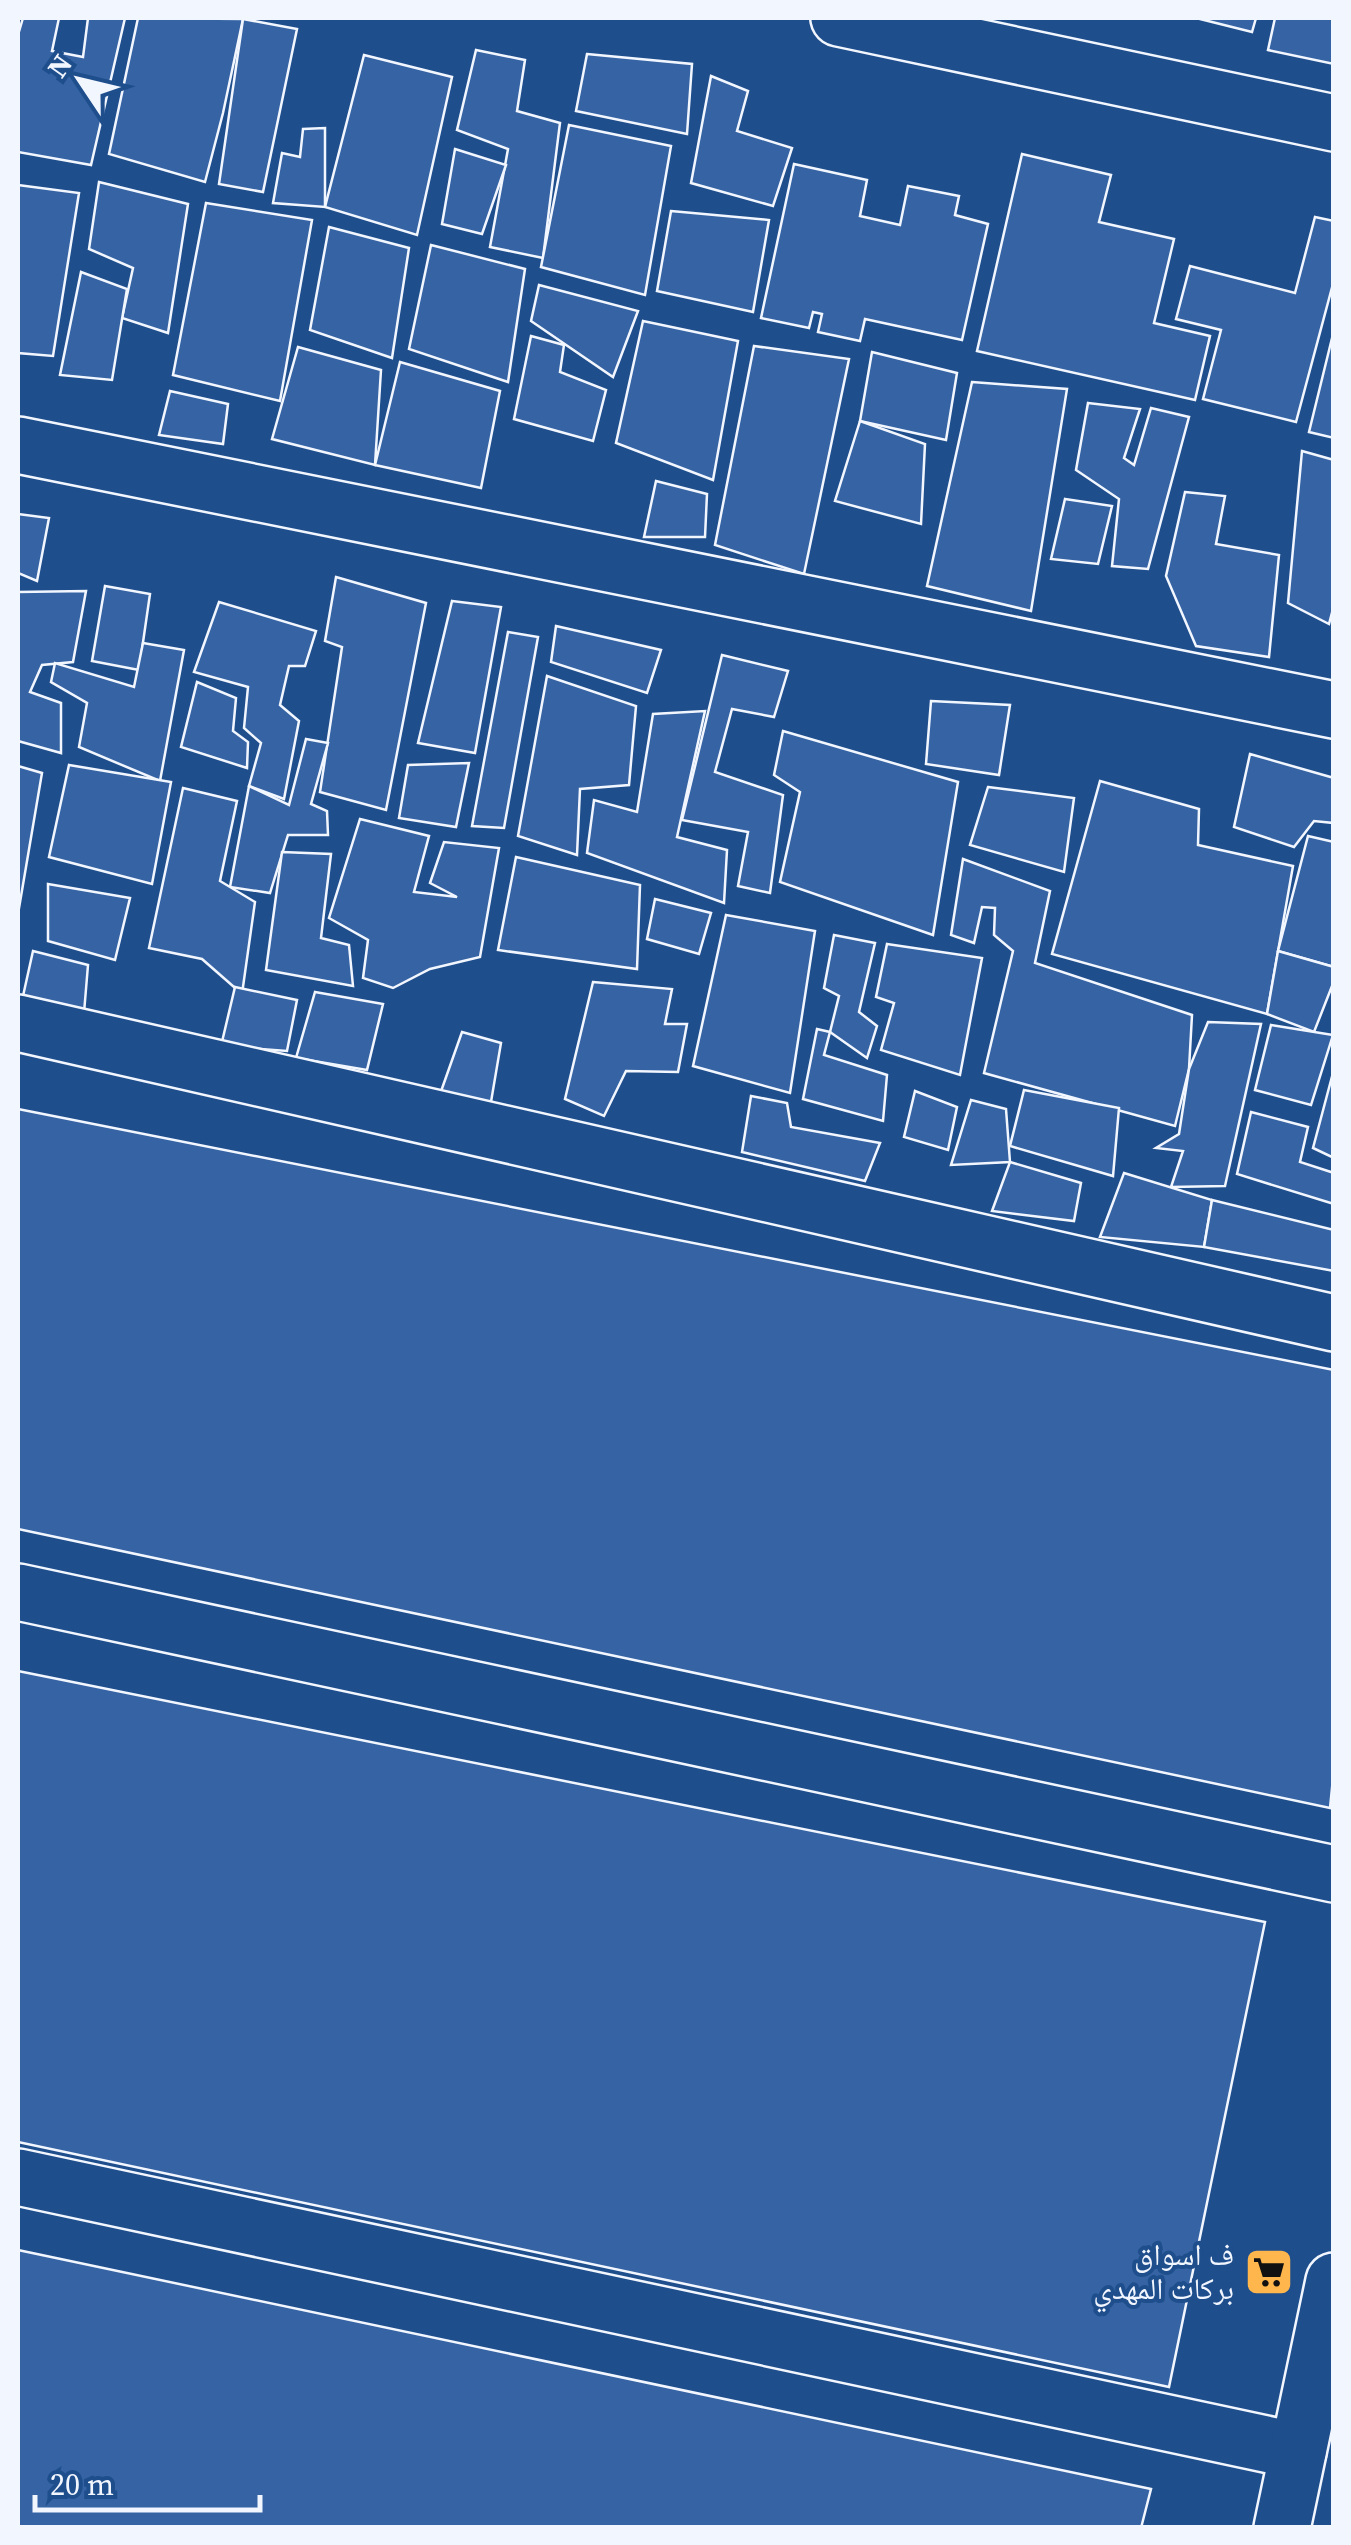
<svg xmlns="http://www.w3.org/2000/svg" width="1351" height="2545" viewBox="0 0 1351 2545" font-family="'Source Serif 4','Noto Naskh Arabic',serif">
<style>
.building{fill:#3563a3;stroke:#f2f6ff;stroke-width:2.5}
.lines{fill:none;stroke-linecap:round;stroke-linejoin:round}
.minor-casing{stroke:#f2f6ff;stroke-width:60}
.minor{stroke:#1f4e8c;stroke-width:55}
.labels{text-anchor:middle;stroke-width:8;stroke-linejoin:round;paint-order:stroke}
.poi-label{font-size:30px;fill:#f2f6ff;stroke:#1f4e8c;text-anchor:end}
</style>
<rect width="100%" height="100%" fill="#1f4e8c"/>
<!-- building -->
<g class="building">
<path d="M 23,18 L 59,18 L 52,51 L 83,57 L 88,18 L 125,18 L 91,165 L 18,152 L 18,35 Z"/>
<path d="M 138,18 L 243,19 L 223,113 L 205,182 L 109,154 Z"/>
<path d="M 1196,18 L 1256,18 L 1252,32 Z"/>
<path d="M 1275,18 L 1334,18 L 1334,64 L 1268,50 Z"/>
<path d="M 243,19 L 297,29 L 263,192 L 219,184 Z"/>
<path d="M 476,50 L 525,60 L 517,111 L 560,123 L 543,258 L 490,247 L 508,149 L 457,130 Z"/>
<path d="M 587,54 L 692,64 L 687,134 L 576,111 Z"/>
<path d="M 364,55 L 452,77 L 417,235 L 325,207 Z"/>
<path d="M 711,76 L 748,91 L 737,131 L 792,148 L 773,206 L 691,183 Z"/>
<path d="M 569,125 L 671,146 L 645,295 L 541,267 Z"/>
<path d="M 325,128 L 325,207 L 273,203 L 282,153 L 300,157 L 303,129 Z"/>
<path d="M 455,149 L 506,165 L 482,234 L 442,224 Z"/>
<path d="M 1022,154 L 1111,175 L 1099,222 L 1174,239 L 1154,323 L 1210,336 L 1195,400 L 977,351 Z"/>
<path d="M 794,164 L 867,180 L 860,216 L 900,225 L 908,186 L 959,196 L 955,215 L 988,224 L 962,340 L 865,319 L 860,341 L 818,332 L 822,314 L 813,312 L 809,328 L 761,318 Z"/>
<path d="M 99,182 L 188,204 L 168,333 L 122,318 L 133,268 L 89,249 Z"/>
<path d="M 18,185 L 79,193 L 53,356 L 18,353 Z"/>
<path d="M 206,203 L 312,220 L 280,401 L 173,375 Z"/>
<path d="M 671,211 L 769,220 L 753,312 L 657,291 Z"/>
<path d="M 1315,217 L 1334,221 L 1334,280 L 1296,422 L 1203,399 L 1221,330 L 1176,319 L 1190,266 L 1295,293 Z"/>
<path d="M 329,227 L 409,248 L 392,358 L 310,330 Z"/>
<path d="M 431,245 L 525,269 L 508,382 L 409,349 Z"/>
<path d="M 81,272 L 127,289 L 112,380 L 60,375 Z"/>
<path d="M 539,285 L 638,311 L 613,377 L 531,321 Z"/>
<path d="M 643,321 L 738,341 L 713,480 L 616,443 Z"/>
<path d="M 1334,330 L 1334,438 L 1309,432 Z"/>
<path d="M 531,336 L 564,345 L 560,372 L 606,390 L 593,441 L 514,419 Z"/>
<path d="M 754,346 L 849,359 L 804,574 L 715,545 Z"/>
<path d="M 298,347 L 381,370 L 375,465 L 272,439 Z"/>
<path d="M 872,352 L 957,373 L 946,440 L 860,421 Z"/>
<path d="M 400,362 L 500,391 L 481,488 L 375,465 Z"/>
<path d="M 972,382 L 1067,389 L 1031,611 L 927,586 Z"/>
<path d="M 170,391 L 228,404 L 223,444 L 159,435 Z"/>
<path d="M 1088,403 L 1140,409 L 1124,458 L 1134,465 L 1151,408 L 1189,417 L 1148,569 L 1112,566 L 1119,499 L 1076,470 Z"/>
<path d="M 860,421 L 925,444 L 921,524 L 835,501 Z"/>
<path d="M 1302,451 L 1334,460 L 1334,605 L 1329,624 L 1288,603 Z"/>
<path d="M 656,481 L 707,494 L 705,537 L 644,537 Z"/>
<path d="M 1185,492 L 1225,496 L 1216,544 L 1279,555 L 1269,657 L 1196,646 L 1166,576 Z"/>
<path d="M 1065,499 L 1112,506 L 1098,564 L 1051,559 Z"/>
<path d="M 18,514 L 49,518 L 37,581 L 18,573 Z"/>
<path d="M 336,577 L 426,603 L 386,810 L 320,792 L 342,647 L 325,641 Z"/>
<path d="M 105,586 L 150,594 L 139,670 L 92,661 Z"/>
<path d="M 86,591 L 73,662 L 42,665 L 30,692 L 61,703 L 61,753 L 18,741 L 18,592 Z"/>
<path d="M 452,601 L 501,607 L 475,753 L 418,743 Z"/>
<path d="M 219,602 L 316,631 L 305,666 L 289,666 L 280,705 L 299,721 L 284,799 L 249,786 L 261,743 L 244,728 L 248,687 L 194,672 Z"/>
<path d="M 556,626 L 661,650 L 647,693 L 551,662 Z"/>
<path d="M 508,632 L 538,637 L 504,828 L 472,826 Z"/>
<path d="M 143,643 L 184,650 L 160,781 L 79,747 L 87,703 L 51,682 L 55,663 L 134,687 Z"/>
<path d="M 722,655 L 788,671 L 774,717 L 732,709 L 715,772 L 783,795 L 770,893 L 738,886 L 748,832 L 682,820 Z"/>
<path d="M 547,676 L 636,706 L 629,785 L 580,789 L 577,855 L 518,836 Z"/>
<path d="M 197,682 L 236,698 L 233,731 L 248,742 L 247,768 L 181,747 Z"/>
<path d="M 931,701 L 1010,705 L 999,775 L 926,764 Z"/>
<path d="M 705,711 L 677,837 L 727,850 L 724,903 L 587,853 L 594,800 L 637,812 L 653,714 Z"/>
<path d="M 783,731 L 958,782 L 933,935 L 780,882 L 800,792 L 774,775 Z"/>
<path d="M 306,739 L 328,743 L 311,804 L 327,811 L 328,835 L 288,835 L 270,893 L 230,887 L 249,786 L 289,805 Z"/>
<path d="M 1250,754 L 1334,778 L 1334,823 L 1314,821 L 1294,847 L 1234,827 Z"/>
<path d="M 469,763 L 456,827 L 399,818 L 408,765 Z"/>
<path d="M 69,765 L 171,782 L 152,884 L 49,857 Z"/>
<path d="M 18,766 L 42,773 L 18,914 Z"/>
<path d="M 1100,781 L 1199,809 L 1198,845 L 1293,866 L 1267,1014 L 1052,954 Z"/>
<path d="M 988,787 L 1074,798 L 1064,872 L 970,845 Z"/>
<path d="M 183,788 L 237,801 L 220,881 L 255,902 L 242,994 L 202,959 L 149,948 Z"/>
<path d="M 360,819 L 429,836 L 414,892 L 457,897 L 430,883 L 444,842 L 499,848 L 480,957 L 430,969 L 393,988 L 363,978 L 368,940 L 329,918 Z"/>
<path d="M 1308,836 L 1334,842 L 1334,967 L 1278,951 Z"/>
<path d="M 282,852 L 331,854 L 321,938 L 349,945 L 353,986 L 266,970 Z"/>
<path d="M 516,857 L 640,885 L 637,969 L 498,950 Z"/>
<path d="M 963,859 L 1050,891 L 1035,963 L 1192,1015 L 1189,1069 L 1175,1126 L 984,1073 L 1013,951 L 994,935 L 995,908 L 982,907 L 974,943 L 951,935 Z"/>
<path d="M 48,884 L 130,898 L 115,960 L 48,941 Z"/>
<path d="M 655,899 L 711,913 L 699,954 L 647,939 Z"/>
<path d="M 726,915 L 815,931 L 790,1093 L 693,1066 Z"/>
<path d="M 834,935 L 875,943 L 859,1012 L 877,1026 L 867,1058 L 830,1032 L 839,996 L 824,988 Z"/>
<path d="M 887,944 L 982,958 L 960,1075 L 881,1050 L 894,1003 L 876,997 Z"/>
<path d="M 33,951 L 88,965 L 84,1013 L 23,996 Z"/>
<path d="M 1278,951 L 1334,967 L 1334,981 L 1314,1032 L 1267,1014 Z"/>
<path d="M 593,982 L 672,989 L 665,1024 L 687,1024 L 678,1072 L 626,1071 L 604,1116 L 565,1099 Z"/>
<path d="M 235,987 L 297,1000 L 287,1051 L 221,1046 Z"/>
<path d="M 315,992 L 383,1004 L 367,1070 L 296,1058 Z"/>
<path d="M 1208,1022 L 1261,1024 L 1225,1186 L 1171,1187 L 1183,1151 L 1156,1148 L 1179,1134 L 1189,1069 Z"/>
<path d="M 1271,1025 L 1333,1035 L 1311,1105 L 1255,1090 Z"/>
<path d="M 817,1029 L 830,1032 L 824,1055 L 887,1075 L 883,1121 L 803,1099 Z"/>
<path d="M 462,1032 L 501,1043 L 491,1102 L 439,1097 Z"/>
<path d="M 1334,1069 L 1334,1158 L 1313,1148 Z"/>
<path d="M 1024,1090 L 1119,1108 L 1113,1176 L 1010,1146 Z"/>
<path d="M 915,1091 L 957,1107 L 948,1150 L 904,1137 Z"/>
<path d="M 751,1096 L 787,1103 L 791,1127 L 880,1143 L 865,1181 L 742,1152 Z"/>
<path d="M 971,1100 L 1006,1109 L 1010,1162 L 951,1165 Z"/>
<path d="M 18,1109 L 1334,1370 L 1334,1768 L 1330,1808 L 18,1529 Z"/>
<path d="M 1251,1112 L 1308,1127 L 1300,1162 L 1334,1173 L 1334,1204 L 1237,1174 Z"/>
<path d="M 1010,1162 L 1081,1183 L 1074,1221 L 992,1211 Z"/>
<path d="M 1124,1173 L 1212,1200 L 1204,1247 L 1100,1237 Z"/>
<path d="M 1212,1200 L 1334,1230 L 1334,1271 L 1204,1247 Z"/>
<path d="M 18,1671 L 1265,1922 L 1169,2387 L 18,2142 Z"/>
<path d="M 18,2250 L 1151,2489 L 1141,2528 L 18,2528 Z"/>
</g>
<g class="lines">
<!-- minor casing -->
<g class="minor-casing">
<g id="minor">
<path d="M 839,18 L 1334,123"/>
<path d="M 18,445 L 1334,710"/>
<path d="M 18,1023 L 1334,1323"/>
<path d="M 18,1592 L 1334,1874"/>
<path d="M 18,2177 L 1298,2451"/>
<path d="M 1282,2528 L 1334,2281"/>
</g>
</g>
<!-- minor -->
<use href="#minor" class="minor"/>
</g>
<!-- icons -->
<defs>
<g id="supermarket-square" transform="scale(2.5)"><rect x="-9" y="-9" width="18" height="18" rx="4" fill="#ffb74d" stroke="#1f4e8c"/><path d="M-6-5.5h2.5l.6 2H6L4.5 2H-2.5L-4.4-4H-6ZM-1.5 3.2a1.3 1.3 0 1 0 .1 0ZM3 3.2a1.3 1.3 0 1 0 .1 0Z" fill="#111"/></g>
</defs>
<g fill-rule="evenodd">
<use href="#supermarket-square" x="1269" y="2272"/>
</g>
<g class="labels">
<!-- poi labels -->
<g class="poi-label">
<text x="1234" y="2265">ف اسواق<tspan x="1234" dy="34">بركات المهدي</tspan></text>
</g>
</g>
<!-- border -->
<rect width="1351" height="2545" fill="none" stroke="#f2f6ff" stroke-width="40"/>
<!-- north arrow -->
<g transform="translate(80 80) rotate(305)" stroke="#1f4e8c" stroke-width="8" paint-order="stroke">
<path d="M0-8L18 38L0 25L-18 38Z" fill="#f2f6ff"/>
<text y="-15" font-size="28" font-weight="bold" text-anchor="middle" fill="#f2f6ff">N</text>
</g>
<!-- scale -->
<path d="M35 2495v15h225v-15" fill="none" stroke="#f2f6ff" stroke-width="5"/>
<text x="50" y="2495" font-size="30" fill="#f2f6ff" stroke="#1f4e8c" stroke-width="8" paint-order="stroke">20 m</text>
</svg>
